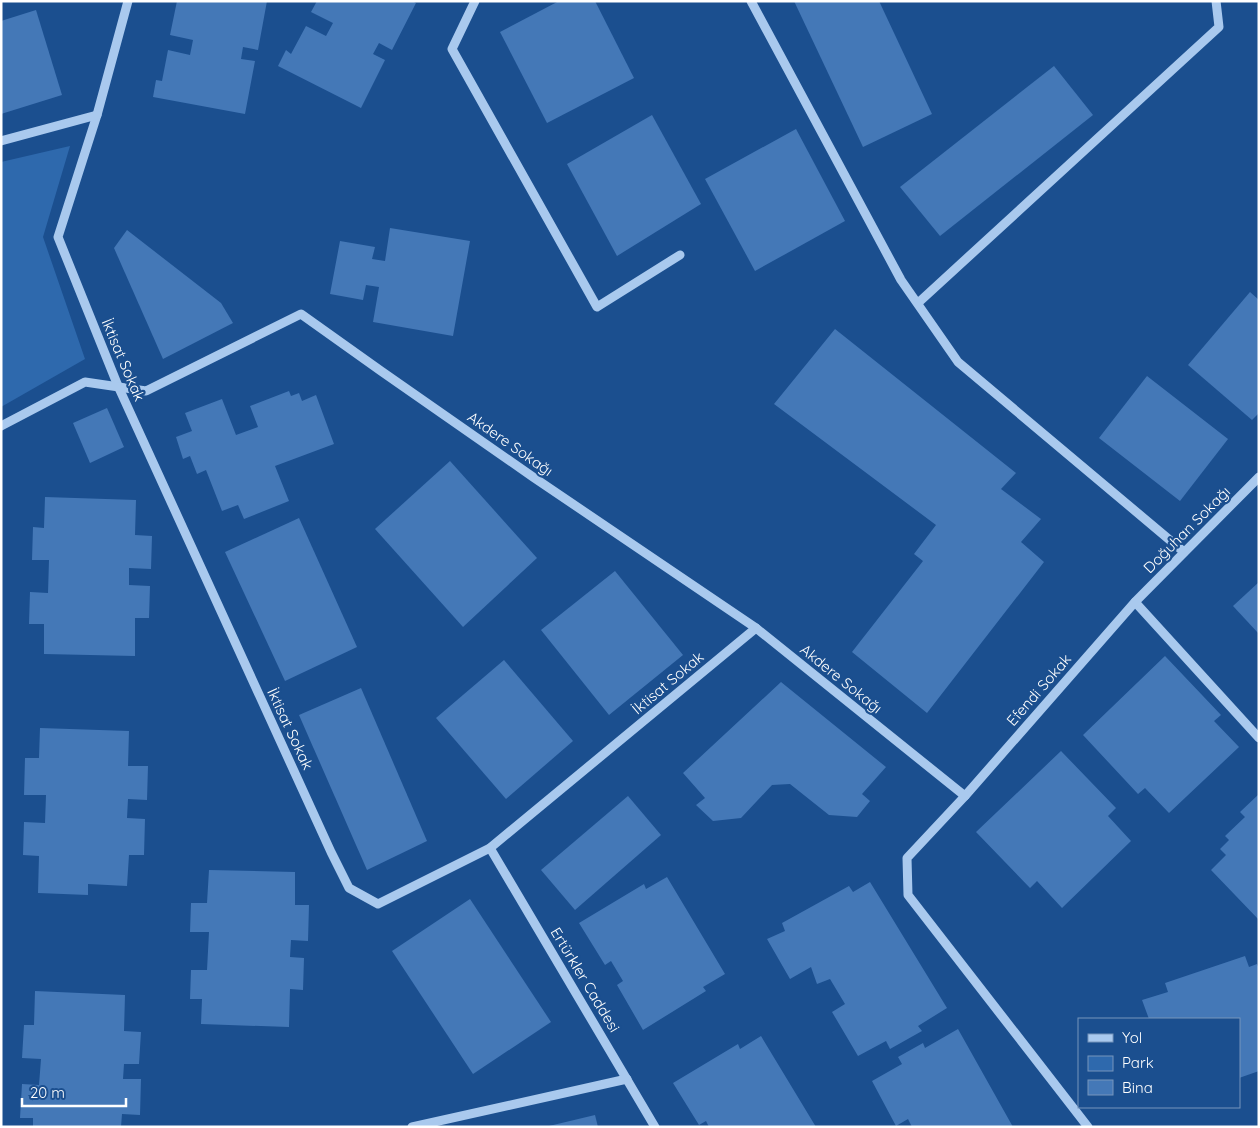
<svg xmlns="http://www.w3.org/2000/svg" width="1260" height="1128" viewBox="0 0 1260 1128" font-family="Quicksand,sans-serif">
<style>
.green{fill:#2e69ad}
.building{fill:#4478b7}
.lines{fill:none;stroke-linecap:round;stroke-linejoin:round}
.minor{stroke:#a9c9ee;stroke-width:9}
.labels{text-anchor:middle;stroke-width:4.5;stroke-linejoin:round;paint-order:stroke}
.street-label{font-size:15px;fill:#fff;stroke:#1b4f8f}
</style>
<rect width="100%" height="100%" fill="#1b4f8f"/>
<!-- green -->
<path class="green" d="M 70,146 L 43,237 L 85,359 L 1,407 L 1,162 Z"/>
<!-- building -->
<g class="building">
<path d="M 177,1 L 267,1 L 258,50 L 243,47 L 241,59 L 255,61 L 245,114 L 153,97 L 156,80 L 162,81 L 168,50 L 190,55 L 193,40 L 170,35 Z"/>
<path d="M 317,1 L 412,1 L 416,3 L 392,50 L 379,43 L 373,54 L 385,60 L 361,108 L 278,66 L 286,50 L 291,54 L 306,26 L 326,36 L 333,23 L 311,12 Z"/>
<path d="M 559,1 L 595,1 L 634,78 L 547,123 L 500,32 Z"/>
<path d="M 794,1 L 879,1 L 932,114 L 863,147 Z"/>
<path d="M 36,10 L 62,95 L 1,114 L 1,21 Z"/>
<path d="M 1054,66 L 1093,115 L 940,236 L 900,187 Z"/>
<path d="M 652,115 L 701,204 L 617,256 L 567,164 Z"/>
<path d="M 796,129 L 845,221 L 755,271 L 705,179 Z"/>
<path d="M 390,228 L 470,241 L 453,336 L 373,322 L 379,287 L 366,285 L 363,300 L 330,294 L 340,241 L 375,247 L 372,259 L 385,261 Z"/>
<path d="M 127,230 L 221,303 L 233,323 L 163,359 L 114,248 Z"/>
<path d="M 1250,292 L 1259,300 L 1259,413 L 1252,420 L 1188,365 Z"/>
<path d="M 835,329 L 1016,473 L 1001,489 L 1041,519 L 1021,542 L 1044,562 L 927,713 L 852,652 L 923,561 L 914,554 L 936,525 L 774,404 Z"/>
<path d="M 1147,376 L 1228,439 L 1180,501 L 1099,438 Z"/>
<path d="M 289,391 L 291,396 L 299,393 L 302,401 L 316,395 L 334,444 L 275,466 L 289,501 L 244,519 L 238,505 L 222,511 L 206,470 L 197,474 L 190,456 L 183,459 L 176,437 L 192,431 L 185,413 L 222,399 L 236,435 L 258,427 L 250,406 Z"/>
<path d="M 107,408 L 124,447 L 90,463 L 73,423 Z"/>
<path d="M 450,461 L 537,558 L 463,627 L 375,529 Z"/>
<path d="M 45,497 L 136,500 L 135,535 L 152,536 L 151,569 L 129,568 L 129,585 L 150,586 L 149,618 L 135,618 L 135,656 L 44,654 L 44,624 L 29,624 L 30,592 L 48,593 L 49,560 L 32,560 L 33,527 L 44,528 Z"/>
<path d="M 299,518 L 357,647 L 285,681 L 225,552 Z"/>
<path d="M 615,571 L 683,655 L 609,715 L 541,630 Z"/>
<path d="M 1259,582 L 1259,634 L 1233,606 Z"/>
<path d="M 1165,656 L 1221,715 L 1214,721 L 1239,747 L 1169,813 L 1145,788 L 1138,794 L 1083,735 Z"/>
<path d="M 504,660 L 573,741 L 506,799 L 436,718 Z"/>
<path d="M 781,682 L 886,767 L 862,794 L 870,801 L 857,817 L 829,815 L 790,784 L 772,785 L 741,818 L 713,821 L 696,805 L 705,798 L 683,773 Z"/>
<path d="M 361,688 L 427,841 L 367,870 L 299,715 Z"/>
<path d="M 40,728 L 129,731 L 128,766 L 148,766 L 147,800 L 128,799 L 127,818 L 145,819 L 144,855 L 129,855 L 127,886 L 88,884 L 88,895 L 38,893 L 39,856 L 23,855 L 24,822 L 45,823 L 46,795 L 24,795 L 25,758 L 39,758 Z"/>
<path d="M 1061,751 L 1116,808 L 1108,816 L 1131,841 L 1062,908 L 1037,881 L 1030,888 L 976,832 Z"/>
<path d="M 1259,794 L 1259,920 L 1211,870 L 1226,855 L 1220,849 L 1229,840 L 1225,836 L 1245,817 L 1240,812 Z"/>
<path d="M 628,796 L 661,835 L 575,910 L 541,870 Z"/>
<path d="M 209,870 L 295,872 L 295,905 L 309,905 L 308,941 L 291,940 L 290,957 L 304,958 L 303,990 L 290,989 L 289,1027 L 201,1024 L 202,999 L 190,999 L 191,970 L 207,970 L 209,932 L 190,932 L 191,903 L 207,903 Z"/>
<path d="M 667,877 L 725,974 L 703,987 L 706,991 L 643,1030 L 617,985 L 623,981 L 611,961 L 605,965 L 579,923 L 644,884 L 646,889 Z"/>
<path d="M 870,882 L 947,1008 L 918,1026 L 922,1031 L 890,1049 L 886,1041 L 858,1056 L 832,1012 L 845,1004 L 830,979 L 817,984 L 811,967 L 790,979 L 767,939 L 785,931 L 782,923 L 849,886 L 853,892 Z"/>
<path d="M 470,899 L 551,1022 L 473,1074 L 392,951 Z"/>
<path d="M 1245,956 L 1249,967 L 1257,964 L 1259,969 L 1259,1071 L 1239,1078 L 1239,1019 L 1149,1019 L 1142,1000 L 1168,992 L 1165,983 Z"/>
<path d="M 35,991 L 125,995 L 124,1031 L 141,1032 L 139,1064 L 124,1064 L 123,1079 L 141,1079 L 140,1115 L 122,1114 L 121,1127 L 33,1127 L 33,1118 L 20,1118 L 22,1084 L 39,1085 L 41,1059 L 22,1058 L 24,1025 L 34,1025 Z"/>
<path d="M 958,1029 L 1013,1127 L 912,1127 L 908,1119 L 896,1126 L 872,1081 L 902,1064 L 898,1057 L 923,1043 L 925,1048 Z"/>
<path d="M 761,1036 L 816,1127 L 709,1127 L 706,1121 L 699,1125 L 673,1083 L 738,1044 L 740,1049 Z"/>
<path d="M 595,1115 L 598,1127 L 549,1127 L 549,1126 Z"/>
</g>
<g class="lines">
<!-- minor -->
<g class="minor">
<path d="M 128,1 L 97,115 L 58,237 L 118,386 L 331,852 L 349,888 L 378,904 L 490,848 L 756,628"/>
<path d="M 475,1 L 452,49 L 597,307 L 680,255"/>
<path d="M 751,1 L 901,280 L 958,362 L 1184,552"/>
<path d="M 1,141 L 97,115"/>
<path d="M 918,303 L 1219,27 L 1216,1"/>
<path d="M 1,426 L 85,382 L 146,391 L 301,314 L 381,371 L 533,477 L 756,628 L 965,796"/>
<path d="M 1135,602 L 1259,738"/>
<path d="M 490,848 L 655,1127"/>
<path d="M 412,1127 L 627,1079"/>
<path d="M 1088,1127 L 908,895 L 907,858 L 965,796 L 1135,602 L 1259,477"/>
</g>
</g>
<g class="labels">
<!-- street labels -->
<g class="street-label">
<text transform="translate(123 360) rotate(67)" y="5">İktisat Sokak</text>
<text transform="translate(510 444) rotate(35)" y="5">Akdere Sokağı</text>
<text transform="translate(1187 530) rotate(-45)" y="5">Doğuhan Sokağı</text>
<text transform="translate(841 679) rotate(39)" y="5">Akdere Sokağı</text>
<text transform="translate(668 683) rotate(-40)" y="5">İktisat Sokak</text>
<text transform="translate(1039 690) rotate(-49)" y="5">Efendi Sokak</text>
<text transform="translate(290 729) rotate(65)" y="5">İktisat Sokak</text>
<text transform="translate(585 980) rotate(59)" y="5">Ertürkler Caddesi</text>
</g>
</g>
<!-- border -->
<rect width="1260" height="1128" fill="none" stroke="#ffffff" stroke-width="5"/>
<!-- legend -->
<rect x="1078" y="1018" width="162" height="90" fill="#1b4f8f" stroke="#7695bc"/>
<rect x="1088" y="1034" width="25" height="8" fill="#a9c9ee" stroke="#7695bc"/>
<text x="1122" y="1043" font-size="15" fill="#ffffff">Yol</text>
<rect x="1088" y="1056" width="25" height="15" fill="#2e69ad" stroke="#7695bc"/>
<text x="1122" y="1068" font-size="15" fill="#ffffff">Park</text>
<rect x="1088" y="1080" width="25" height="15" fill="#4478b7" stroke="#7695bc"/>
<text x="1122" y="1093" font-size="15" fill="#ffffff">Bina</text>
<!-- scale -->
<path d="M22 1098v8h104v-8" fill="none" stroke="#ffffff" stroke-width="2.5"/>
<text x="30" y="1098" font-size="15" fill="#ffffff" stroke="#1b4f8f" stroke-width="4" paint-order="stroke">20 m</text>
</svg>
